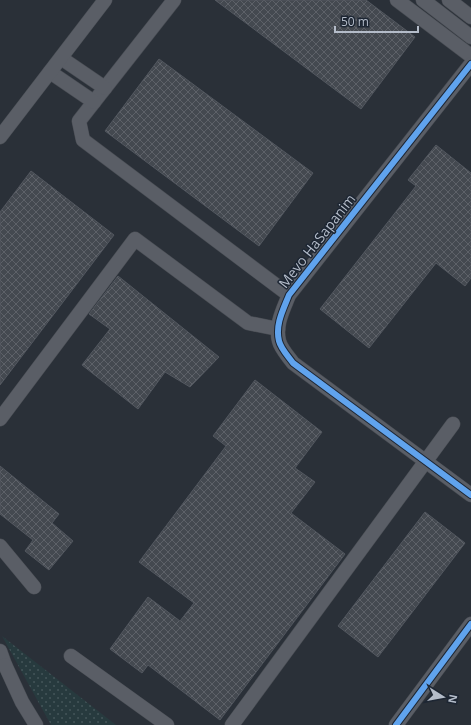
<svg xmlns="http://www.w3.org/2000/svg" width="471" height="725" viewBox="0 0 471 725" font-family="'Open Sans',sans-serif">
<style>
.park{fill:url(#park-dots)}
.building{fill:url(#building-cross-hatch);stroke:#52575f}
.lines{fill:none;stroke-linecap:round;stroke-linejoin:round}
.minor-casing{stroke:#484c53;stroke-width:15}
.minor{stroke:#5a5e66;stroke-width:14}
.cycleway-casing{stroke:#1d2633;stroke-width:8}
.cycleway{stroke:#60a3ed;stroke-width:6}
.labels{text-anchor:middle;stroke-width:3;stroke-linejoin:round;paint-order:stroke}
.street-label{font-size:14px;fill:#b4bcc9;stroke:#1d2633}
</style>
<defs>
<pattern id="park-dots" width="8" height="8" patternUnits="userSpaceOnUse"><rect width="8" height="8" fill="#273a3e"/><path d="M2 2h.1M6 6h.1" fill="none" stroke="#445559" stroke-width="1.8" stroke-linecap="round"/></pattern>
<pattern id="building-cross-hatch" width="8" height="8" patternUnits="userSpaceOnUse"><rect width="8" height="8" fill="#444950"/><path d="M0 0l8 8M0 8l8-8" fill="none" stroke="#5d6168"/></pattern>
</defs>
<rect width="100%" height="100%" fill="#2a3038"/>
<!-- park -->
<path class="park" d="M 2,636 L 116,725 L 51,725 Z"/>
<!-- building -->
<g class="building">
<path d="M 215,0 L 366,0 L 415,37 L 361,109 Z"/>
<path d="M 159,59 L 313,173 L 259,246 L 105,131 Z"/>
<path d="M 436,145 L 471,173 L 471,278 L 465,286 L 436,263 L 369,348 L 320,309 L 416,186 L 408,180 Z"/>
<path d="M 31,171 L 114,235 L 0,385 L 0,212 Z"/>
<path d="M 118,276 L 219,357 L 190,387 L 165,372 L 138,409 L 82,365 L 110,329 L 89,314 Z"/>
<path d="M 255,380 L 322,432 L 295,468 L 315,482 L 291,513 L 345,554 L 220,720 L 148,665 L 142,673 L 110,649 L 148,597 L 180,621 L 194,603 L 139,562 L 226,446 L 213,436 Z"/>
<path d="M 0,466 L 59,514 L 52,523 L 73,541 L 49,570 L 25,551 L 33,540 L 0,514 Z"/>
<path d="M 425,512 L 465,543 L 378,657 L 338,626 Z"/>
</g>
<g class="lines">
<!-- minor casing -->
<g class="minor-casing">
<g id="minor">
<path d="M 174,0 L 79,121 L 83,140 L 289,295"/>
<path d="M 397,0 L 471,56"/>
<path d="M 423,0 L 471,37"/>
<path d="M 449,0 L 471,17"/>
<path d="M 61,58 L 105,88"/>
<path d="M 471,64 L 289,295 C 283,310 275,325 279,341 C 281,349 288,356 293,363 L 471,495"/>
<path d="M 50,72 L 94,102"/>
<path d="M 0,137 L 105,0"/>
<path d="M 0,419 L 135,239 L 248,323 L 278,329"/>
<path d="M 0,546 L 34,587"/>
<path d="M 0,651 L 5,665 L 0,661"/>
<path d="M 71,656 L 167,725"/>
<path d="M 5,665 L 22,702 L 36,725"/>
<path d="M 232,725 L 453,424"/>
<path d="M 396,725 L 471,624"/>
</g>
</g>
<!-- minor -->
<use href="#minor" class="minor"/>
<!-- cycleway casing -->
<g class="cycleway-casing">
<g id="cycleway">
<path d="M 471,64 L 289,295 C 283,310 275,325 279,341 C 281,349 288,356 293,363 L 471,495"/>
<path d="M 396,725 L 471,624"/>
</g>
</g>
<!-- cycleway -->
<use href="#cycleway" class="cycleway"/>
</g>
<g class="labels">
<!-- street labels -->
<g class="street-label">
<text transform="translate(317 241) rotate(-52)" y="5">Mevo HaSapanim</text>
</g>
</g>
<!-- north arrow -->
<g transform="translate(443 697) rotate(101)" stroke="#1d2633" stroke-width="3" paint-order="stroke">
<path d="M0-3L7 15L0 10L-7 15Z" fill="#b4bcc9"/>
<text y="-6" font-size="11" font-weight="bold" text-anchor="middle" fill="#b4bcc9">N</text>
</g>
<!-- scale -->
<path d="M335 26v6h83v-6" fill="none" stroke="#b4bcc9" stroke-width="2"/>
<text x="341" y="26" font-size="12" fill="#b4bcc9" stroke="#1d2633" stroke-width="3" paint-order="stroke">50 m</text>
</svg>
